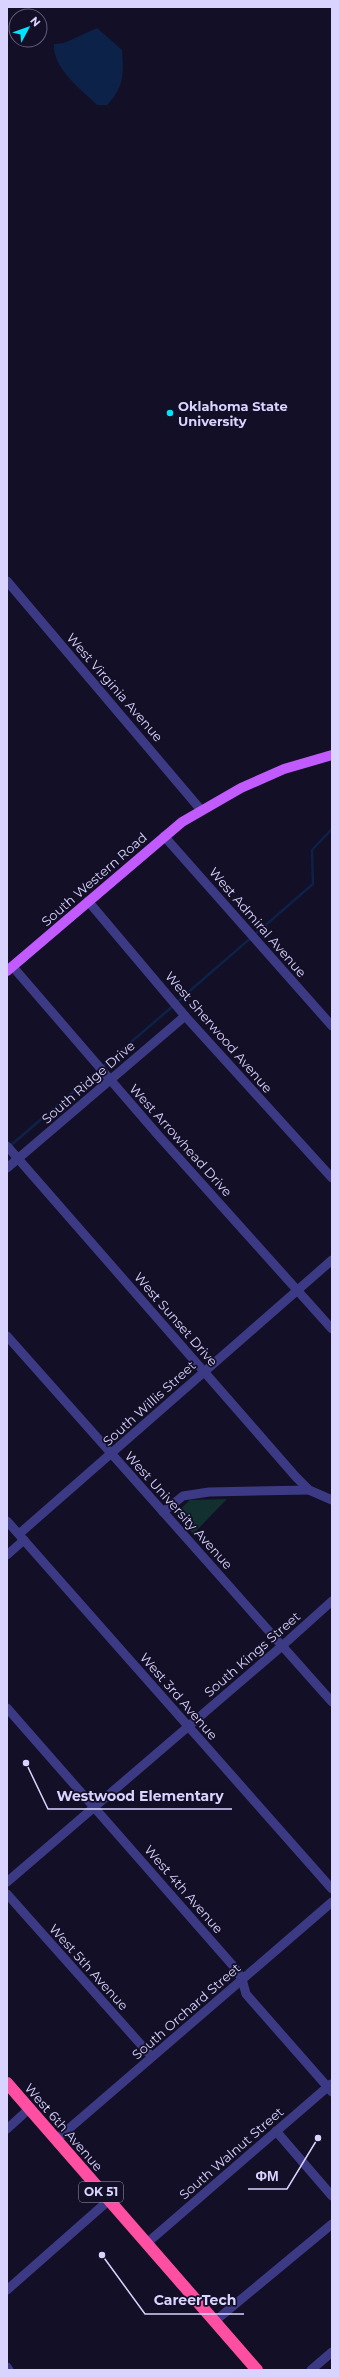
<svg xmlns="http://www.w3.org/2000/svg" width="339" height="2377" viewBox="0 0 339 2377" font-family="Montserrat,sans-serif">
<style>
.green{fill:#12302f}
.water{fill:#0c2248}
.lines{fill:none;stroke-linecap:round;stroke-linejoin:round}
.stream{stroke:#0c2248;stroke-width:2.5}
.minor{stroke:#3d3a85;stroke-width:9}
.major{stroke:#c25bff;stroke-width:10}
.highway{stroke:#ff4fa3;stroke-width:12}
.poi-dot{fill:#00e5ff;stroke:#130f26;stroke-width:1.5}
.labels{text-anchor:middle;stroke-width:3.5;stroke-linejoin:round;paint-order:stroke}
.shield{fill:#130f26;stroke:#9e99be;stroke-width:1}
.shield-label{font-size:12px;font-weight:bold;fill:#d9d4ff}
.poi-label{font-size:13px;font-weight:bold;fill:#d9d4ff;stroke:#130f26;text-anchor:start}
.street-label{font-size:13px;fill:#d9d4ff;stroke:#130f26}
.leader{fill:none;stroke:#d9d4ff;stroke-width:1.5}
.callout-dot{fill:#d9d4ff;stroke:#130f26;stroke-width:1.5}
.callout-label{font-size:14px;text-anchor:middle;font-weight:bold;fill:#d9d4ff;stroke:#130f26;stroke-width:3.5;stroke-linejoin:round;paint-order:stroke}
</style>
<rect width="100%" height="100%" fill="#130f26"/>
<!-- green -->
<path class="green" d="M 227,1499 L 193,1534 L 176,1513 L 190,1500 Z"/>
<!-- water -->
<path class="water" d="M 97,28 L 122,50 C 124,73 124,88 107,105 L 97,105 C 82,90 52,68 54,44 L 64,43 Z"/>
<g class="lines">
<!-- stream -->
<g class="stream">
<path d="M 177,1002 L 313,884 L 312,850 L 332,829"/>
<path d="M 10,1146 L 173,1006"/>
</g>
<!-- minor -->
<g class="minor">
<path d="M 7,581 L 201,810"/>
<path d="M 164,836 L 332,1026"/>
<path d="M 88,901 L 185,1016 L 332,1178"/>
<path d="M 13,967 L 158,1135 L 332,1329"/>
<path d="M 7,1146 L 296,1477 L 309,1490 L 332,1500"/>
<path d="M 7,1168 L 185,1016"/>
<path d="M 7,1336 L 332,1702"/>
<path d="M 163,1512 L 183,1496 L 209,1492 L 309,1490"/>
<path d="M 7,1521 L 332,1889"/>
<path d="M 19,1534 L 332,1260"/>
<path d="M 7,1555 L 24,1540"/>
<path d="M 7,1708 L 235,1968 L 242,1979 L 246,1994 L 332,2092"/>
<path d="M 7,1882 L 282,1646 L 332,1601"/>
<path d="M 7,1894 L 152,2057"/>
<path d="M 7,2129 L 30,2108"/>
<path d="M 276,2131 L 332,2196"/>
<path d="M 57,2139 L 332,1902"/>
<path d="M 147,2243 L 331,2084"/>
<path d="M 7,2290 L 108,2201"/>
<path d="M 215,2321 L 332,2224"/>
<path d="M 7,2367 L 9,2370"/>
<path d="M 311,2370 L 332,2352"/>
</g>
<!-- major -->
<path class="major" d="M 7,971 L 182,822 L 241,788 L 284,769 L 332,755"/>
<!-- highway -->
<path class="highway" d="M 7,2083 L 257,2370"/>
</g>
<!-- markers -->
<circle class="poi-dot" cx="170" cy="413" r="4"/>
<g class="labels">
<!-- shield labels -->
<rect class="shield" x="79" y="2182" width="44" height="20" rx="3"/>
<g class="shield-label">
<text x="101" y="2196">OK 51</text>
</g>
<!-- poi labels -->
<g class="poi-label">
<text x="178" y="411">Oklahoma State<tspan x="178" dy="15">University</tspan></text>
</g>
<!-- street labels -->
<g class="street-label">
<text transform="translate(115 687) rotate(49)" y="5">West Virginia Avenue</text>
<text transform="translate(94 879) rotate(-41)" y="5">South Western Road</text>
<text transform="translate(258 922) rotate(49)" y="5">West Admiral Avenue</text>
<text transform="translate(219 1032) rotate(49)" y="5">West Sherwood Avenue</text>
<text transform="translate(88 1082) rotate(-41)" y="5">South Ridge Drive</text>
<text transform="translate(181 1140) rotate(48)" y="5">West Arrowhead Drive</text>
<text transform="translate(176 1319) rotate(49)" y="5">West Sunset Drive</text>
<text transform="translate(149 1403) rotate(-42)" y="5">South Willis Street</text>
<text transform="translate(179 1510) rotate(48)" y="5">West University Avenue</text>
<text transform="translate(252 1654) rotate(-41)" y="5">South Kings Street</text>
<text transform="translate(179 1696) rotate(49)" y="5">West 3rd Avenue</text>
<text transform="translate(184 1889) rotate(49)" y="5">West 4th Avenue</text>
<text transform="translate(89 1967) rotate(48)" y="5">West 5th Avenue</text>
<text transform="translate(186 2011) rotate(-41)" y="5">South Orchard Street</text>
<text transform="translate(64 2127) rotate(49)" y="5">West 6th Avenue</text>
<text transform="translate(231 2153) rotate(-41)" y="5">South Walnut Street</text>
</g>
</g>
<!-- callouts -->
<path class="leader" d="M26 1763L48 1809H232M318 2138L287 2189H248M102 2255L145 2314H244"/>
<g class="callout-dot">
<circle cx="26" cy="1763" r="4"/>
<circle cx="318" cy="2138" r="4"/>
<circle cx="102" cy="2255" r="4"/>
</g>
<g class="callout-label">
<text x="140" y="1801">Westwood Elementary</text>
<text x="267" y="2181">ΦΜ</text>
<text x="195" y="2305">CareerTech</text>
</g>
<!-- border -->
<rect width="339" height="2377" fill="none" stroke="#d9d4ff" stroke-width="16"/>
<!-- north arrow -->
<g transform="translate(28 28) rotate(49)"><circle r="19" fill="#130f26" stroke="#625e7d"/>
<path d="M0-3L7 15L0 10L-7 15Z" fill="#00e5ff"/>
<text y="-6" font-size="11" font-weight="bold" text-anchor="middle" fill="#d9d4ff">N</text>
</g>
</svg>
